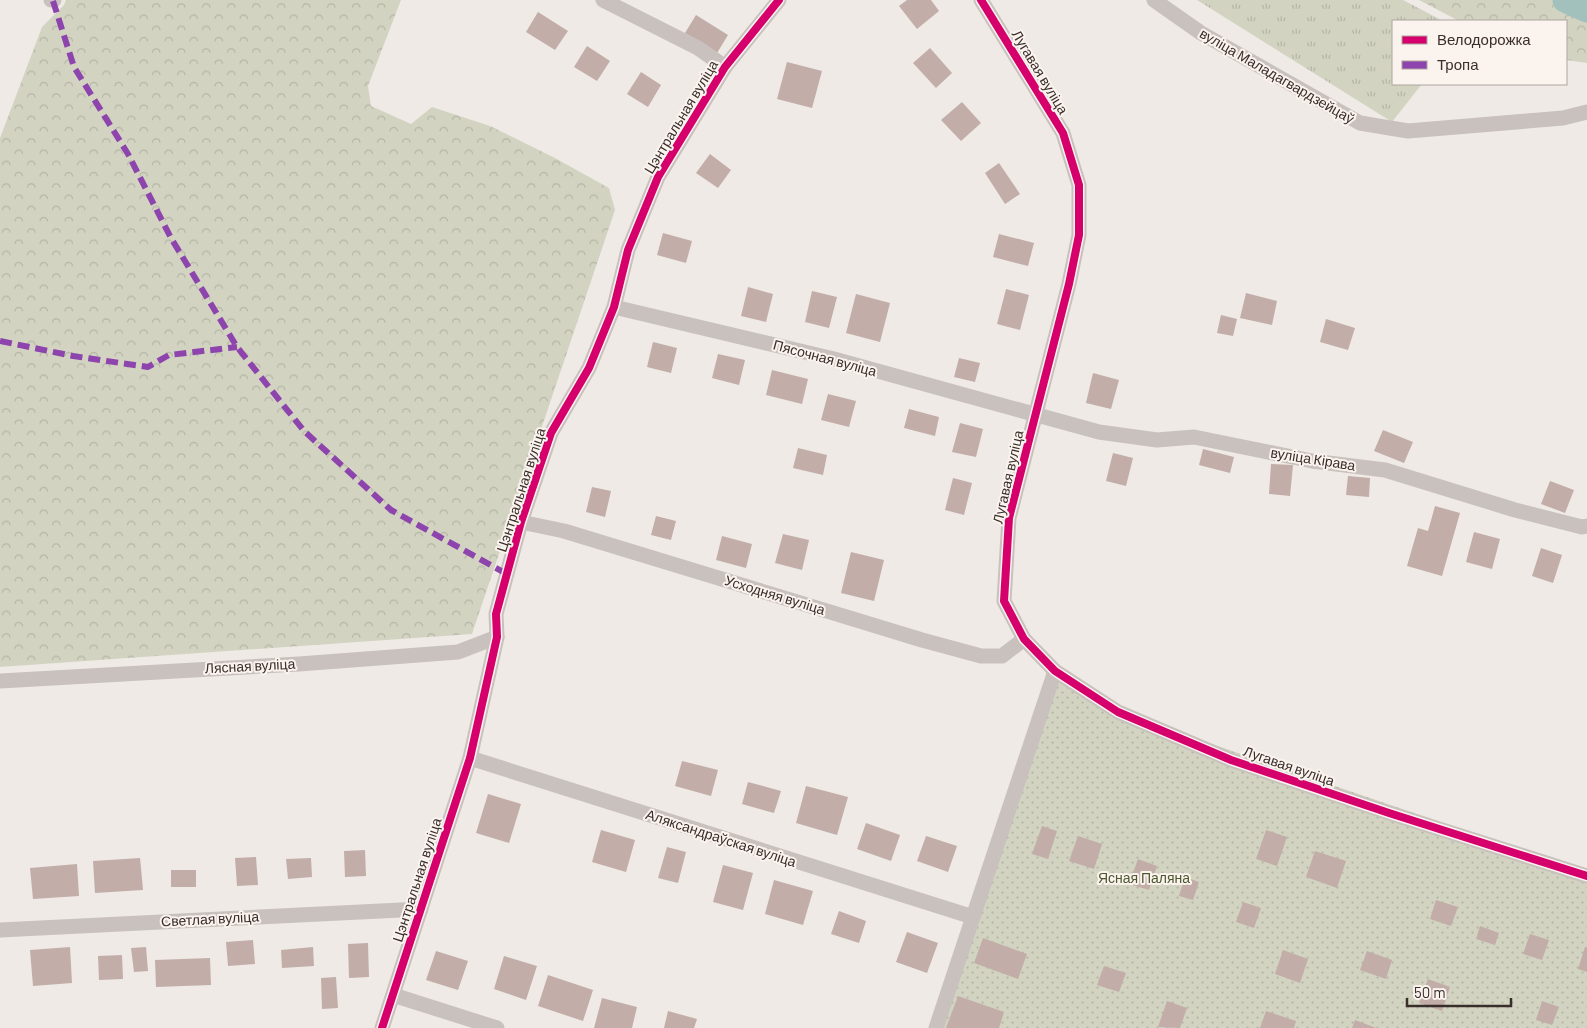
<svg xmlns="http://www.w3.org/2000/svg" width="1587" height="1028" viewBox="0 0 1587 1028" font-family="Barlow,sans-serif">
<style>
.grass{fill:url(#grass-tufts)}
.forest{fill:url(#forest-crowns)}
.garden{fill:url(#garden-dots)}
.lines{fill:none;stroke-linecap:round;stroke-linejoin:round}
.river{stroke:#a2c1bd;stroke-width:25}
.building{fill:#c2ada8}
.minor{stroke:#c8c1be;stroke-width:15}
.quiet{stroke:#8e44ad;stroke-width:6;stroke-dasharray:12 6;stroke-linecap:butt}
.cycleway-casing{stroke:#faf3ee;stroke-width:11}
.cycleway{stroke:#d6006c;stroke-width:8}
.labels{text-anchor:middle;stroke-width:4;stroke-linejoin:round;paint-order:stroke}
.street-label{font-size:14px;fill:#3a2e2c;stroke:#faf3ee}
.park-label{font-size:14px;fill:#4e5830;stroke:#faf3ee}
</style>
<defs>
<pattern id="grass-tufts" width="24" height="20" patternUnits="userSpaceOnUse" patternTransform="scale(1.25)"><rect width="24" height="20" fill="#d2d4c1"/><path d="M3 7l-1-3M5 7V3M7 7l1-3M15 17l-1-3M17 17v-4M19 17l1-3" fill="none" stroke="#b5b6a6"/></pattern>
<pattern id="forest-crowns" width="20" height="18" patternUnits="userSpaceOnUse" patternTransform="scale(1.25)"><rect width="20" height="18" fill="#d2d4c1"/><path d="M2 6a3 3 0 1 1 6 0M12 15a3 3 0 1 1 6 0" fill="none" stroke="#b5b6a6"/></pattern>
<pattern id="garden-dots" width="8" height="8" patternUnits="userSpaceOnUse" patternTransform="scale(1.25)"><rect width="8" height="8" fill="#d2d4c1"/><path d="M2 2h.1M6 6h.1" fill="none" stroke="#b5b6a6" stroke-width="1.8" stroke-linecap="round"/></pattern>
</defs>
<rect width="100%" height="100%" fill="#efeae6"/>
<!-- grass -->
<path class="grass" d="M 1197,0 L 1403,0 L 1443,21 L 1393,21 L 1393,84 L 1422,84 L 1392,122 Z"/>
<!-- forest -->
<g class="forest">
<path d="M 66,0 L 401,0 L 368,86 L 371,106 L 411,124 L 432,107 L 490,126 L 555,158 L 609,188 L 615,210 L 472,634 L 0,667 L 0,138 L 42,27 L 64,5 Z"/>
<path d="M 1419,0 L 1587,0 L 1587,63 L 1566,60 L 1566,21 L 1459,21 Z"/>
</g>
<!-- garden -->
<path class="garden" d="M 1055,671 L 1118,712 L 1587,872 L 1587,1028 L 936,1028 Z"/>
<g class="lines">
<!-- river -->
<path class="river" d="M 1565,0 L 1587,10"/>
</g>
<!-- building -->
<g class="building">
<path d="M 907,0 L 931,0 L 939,11 L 917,29 L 899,6 Z"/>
<path d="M 538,12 L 568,31 L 555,50 L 526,32 Z"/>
<path d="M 696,15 L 728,35 L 717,53 L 685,33 Z"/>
<path d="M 587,46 L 610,61 L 597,81 L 574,67 Z"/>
<path d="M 930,48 L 952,73 L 936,88 L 913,63 Z"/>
<path d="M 787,62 L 822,71 L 812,108 L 777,99 Z"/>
<path d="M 641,72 L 661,85 L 648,107 L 627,94 Z"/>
<path d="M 962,102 L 981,123 L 961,141 L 941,120 Z"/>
<path d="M 710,154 L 731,170 L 718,188 L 696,173 Z"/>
<path d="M 999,163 L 1020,194 L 1005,204 L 985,173 Z"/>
<path d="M 663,233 L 692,241 L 686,263 L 657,255 Z"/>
<path d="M 999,234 L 1034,243 L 1028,266 L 993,257 Z"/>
<path d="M 748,287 L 773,294 L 766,322 L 741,316 Z"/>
<path d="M 1006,289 L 1029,295 L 1020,330 L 997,324 Z"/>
<path d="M 812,291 L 837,297 L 829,328 L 805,322 Z"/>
<path d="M 1246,293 L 1277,301 L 1272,325 L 1240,318 Z"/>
<path d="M 856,294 L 890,303 L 880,342 L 846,333 Z"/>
<path d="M 1221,315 L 1237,319 L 1233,336 L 1217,333 Z"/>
<path d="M 1326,319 L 1355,328 L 1348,350 L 1320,342 Z"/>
<path d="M 653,342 L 677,348 L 671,373 L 647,367 Z"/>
<path d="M 718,354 L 745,360 L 739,385 L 712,378 Z"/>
<path d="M 959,358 L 980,363 L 975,382 L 954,377 Z"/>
<path d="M 772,370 L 808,379 L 802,404 L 766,395 Z"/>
<path d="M 1093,373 L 1119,380 L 1111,409 L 1086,403 Z"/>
<path d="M 828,394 L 856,401 L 849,427 L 821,420 Z"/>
<path d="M 909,409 L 939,417 L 935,436 L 904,428 Z"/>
<path d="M 960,423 L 983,429 L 976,457 L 952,452 Z"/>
<path d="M 1383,430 L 1413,442 L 1404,463 L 1374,451 Z"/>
<path d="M 798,448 L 827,455 L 823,475 L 793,468 Z"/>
<path d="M 1203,449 L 1234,457 L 1230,473 L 1199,465 Z"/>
<path d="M 1113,453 L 1133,458 L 1126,486 L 1106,481 Z"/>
<path d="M 1271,464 L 1293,465 L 1290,496 L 1269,494 Z"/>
<path d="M 1348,476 L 1370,478 L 1369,497 L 1346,495 Z"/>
<path d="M 953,478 L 972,483 L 964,515 L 945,510 Z"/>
<path d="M 1550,481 L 1574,490 L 1565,513 L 1541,504 Z"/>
<path d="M 592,487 L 611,491 L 605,517 L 586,512 Z"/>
<path d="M 1435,506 L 1460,513 L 1442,576 L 1407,566 L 1418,528 L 1428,531 Z"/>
<path d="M 656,516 L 676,521 L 671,540 L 651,535 Z"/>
<path d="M 1474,532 L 1500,539 L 1492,569 L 1466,562 Z"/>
<path d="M 783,534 L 809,540 L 802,570 L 775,563 Z"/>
<path d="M 722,536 L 752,544 L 746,568 L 716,560 Z"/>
<path d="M 1541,548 L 1562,555 L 1553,583 L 1532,576 Z"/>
<path d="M 851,552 L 884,560 L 874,601 L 841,593 Z"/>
<path d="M 682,761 L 718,770 L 711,796 L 675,786 Z"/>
<path d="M 748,782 L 781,791 L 774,813 L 742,804 Z"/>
<path d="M 806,786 L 848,797 L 837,835 L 796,823 Z"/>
<path d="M 488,794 L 521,804 L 509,843 L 476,833 Z"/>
<path d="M 866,823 L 900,835 L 891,861 L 857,849 Z"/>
<path d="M 1042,826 L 1057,831 L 1048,859 L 1032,854 Z"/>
<path d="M 601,830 L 635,840 L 626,872 L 592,862 Z"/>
<path d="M 1266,830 L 1287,837 L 1277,866 L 1256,859 Z"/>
<path d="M 926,836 L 957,846 L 948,872 L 917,861 Z"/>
<path d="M 1078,836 L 1102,844 L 1094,869 L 1069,861 Z"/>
<path d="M 667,847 L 686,852 L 678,883 L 658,878 Z"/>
<path d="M 365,850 L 366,876 L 345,877 L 344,851 Z"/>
<path d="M 1315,851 L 1346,861 L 1337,888 L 1306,877 Z"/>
<path d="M 256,857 L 258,885 L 237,886 L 235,858 Z"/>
<path d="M 140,858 L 143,890 L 95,893 L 93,861 Z"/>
<path d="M 311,858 L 312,877 L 288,879 L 286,859 Z"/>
<path d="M 1138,859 L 1157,866 L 1149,890 L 1129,884 Z"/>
<path d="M 77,864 L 79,896 L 33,899 L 30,868 Z"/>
<path d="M 723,865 L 753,873 L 743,910 L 713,902 Z"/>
<rect x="171" y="870" width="25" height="17"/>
<path d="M 1185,877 L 1199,882 L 1193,900 L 1179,896 Z"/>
<path d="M 774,880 L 813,891 L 803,925 L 765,914 Z"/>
<path d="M 1436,900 L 1458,907 L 1451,926 L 1430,919 Z"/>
<path d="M 1243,902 L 1261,908 L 1254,928 L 1236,922 Z"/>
<path d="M 839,911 L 866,921 L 859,943 L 831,934 Z"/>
<path d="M 1480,926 L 1499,933 L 1495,945 L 1476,939 Z"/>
<path d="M 907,932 L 938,943 L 927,973 L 896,962 Z"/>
<path d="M 1530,934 L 1549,940 L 1542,960 L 1523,954 Z"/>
<path d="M 983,938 L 1027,954 L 1018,979 L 974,963 Z"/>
<path d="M 253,940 L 255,964 L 228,966 L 226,942 Z"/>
<path d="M 368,943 L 369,977 L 349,978 L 348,944 Z"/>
<path d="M 70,947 L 72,983 L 33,986 L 30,950 Z"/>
<path d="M 146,947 L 148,971 L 134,972 L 131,948 Z"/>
<path d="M 313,947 L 314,966 L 282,968 L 281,950 Z"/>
<path d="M 1585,947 L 1587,948 L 1587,972 L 1578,969 Z"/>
<path d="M 1283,950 L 1308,959 L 1300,983 L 1275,974 Z"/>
<path d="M 436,951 L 468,961 L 458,990 L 426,980 Z"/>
<path d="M 1367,951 L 1392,960 L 1386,979 L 1360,970 Z"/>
<path d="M 122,955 L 123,979 L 99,980 L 98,956 Z"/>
<path d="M 504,956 L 537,966 L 526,1000 L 494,989 Z"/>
<path d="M 210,958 L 211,985 L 156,987 L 155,960 Z"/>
<path d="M 1104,966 L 1126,973 L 1119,992 L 1097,985 Z"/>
<path d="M 548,975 L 593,990 L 583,1021 L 538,1006 Z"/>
<path d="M 336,977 L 338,1008 L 322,1009 L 321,978 Z"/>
<path d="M 1428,979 L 1450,987 L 1442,1011 L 1419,1003 Z"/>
<path d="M 958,996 L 1004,1012 L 999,1028 L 946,1028 Z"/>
<path d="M 602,998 L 637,1007 L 632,1028 L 594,1028 Z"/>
<path d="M 1167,1001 L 1187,1008 L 1180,1028 L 1158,1027 Z"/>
<path d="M 1542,1001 L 1559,1007 L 1552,1025 L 1536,1020 Z"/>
<path d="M 668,1011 L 697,1019 L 694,1028 L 664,1028 Z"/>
<path d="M 1266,1011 L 1296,1021 L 1294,1028 L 1260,1028 Z"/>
<path d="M 1355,1020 L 1376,1028 L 1352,1028 Z"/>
</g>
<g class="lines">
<!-- minor -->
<g class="minor">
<path d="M 51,0 L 54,0"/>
<path d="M 603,0 L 698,48 L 725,67"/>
<path d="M 981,0 L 1063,133 L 1079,185 L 1079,235 L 1069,284 L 1009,518 L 1004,601 L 1024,639 L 1055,671 L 1118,712 L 1231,760 L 1389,813 L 1587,876"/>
<path d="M 1154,0 L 1201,33 L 1360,123 L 1408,131 L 1563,118 L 1587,112"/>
<path d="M 614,307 L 834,359 L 1099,432 L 1157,440 L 1194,437 L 1312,461 L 1385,470 L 1515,510 L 1582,527 L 1587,526"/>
<path d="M 521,522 L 564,531 L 922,640 L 981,656 L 1002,656 L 1024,639"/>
<path d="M 0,681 L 299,664 L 458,652 L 497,637"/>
<path d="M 470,758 L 973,917"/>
<path d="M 0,930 L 421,909"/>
<path d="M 393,995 L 497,1028"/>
<path d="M 382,1028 L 470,758 L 497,637 L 496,614 L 521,522 L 551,433 L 589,368 L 614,307 L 628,250 L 658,177 L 725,67 L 779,0"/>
<path d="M 936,1028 L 1055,671"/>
</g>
<!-- quiet -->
<g class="quiet">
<path d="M 53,1 L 74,67 L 128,154 L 171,238 L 237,347 L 304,431 L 391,510 L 507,574"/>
<path d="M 0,341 L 73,356 L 148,367 L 169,355 L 237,347"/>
</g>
<!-- cycleway casing -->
<g class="cycleway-casing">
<g id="cycleway">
<path d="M 981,0 L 1063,133 L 1079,185 L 1079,235 L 1069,284 L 1009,518 L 1004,601 L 1024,639 L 1055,671 L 1118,712 L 1231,760 L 1389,813 L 1587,876"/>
<path d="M 382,1028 L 470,758 L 497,637 L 496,614 L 521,522 L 551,433 L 589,368 L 614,307 L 628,250 L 658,177 L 725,67 L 779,0"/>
</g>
</g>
<!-- cycleway -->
<use href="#cycleway" class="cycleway"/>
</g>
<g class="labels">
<!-- street labels -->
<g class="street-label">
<text transform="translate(1040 72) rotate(59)" y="5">Лугавая вуліца</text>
<text transform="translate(1277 76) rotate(30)" y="5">вуліца Маладагвардзейцаў</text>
<text transform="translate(681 117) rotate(-59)" y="5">Цэнтральная вуліца</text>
<text transform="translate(825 358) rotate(15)" y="5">Пясочная вуліца</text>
<text transform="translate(1313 459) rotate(9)" y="5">вуліца Кірава</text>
<text transform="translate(1008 477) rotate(-77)" y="5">Лугавая вуліца</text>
<text transform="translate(521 490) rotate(-72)" y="5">Цэнтральная вуліца</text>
<text transform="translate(775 595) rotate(17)" y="5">Усходняя вуліца</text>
<text transform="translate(250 666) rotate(-3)" y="5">Лясная вуліца</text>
<text transform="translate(1289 766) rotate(19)" y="5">Лугавая вуліца</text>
<text transform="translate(721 838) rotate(18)" y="5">Аляксандраўская вуліца</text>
<text transform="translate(417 880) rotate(-72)" y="5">Цэнтральная вуліца</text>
<text transform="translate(210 919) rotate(-3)" y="5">Светлая вуліца</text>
</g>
<!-- park labels -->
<g class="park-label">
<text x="1144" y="883">Ясная Паляна</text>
</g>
</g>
<!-- legend -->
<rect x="1392" y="20" width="175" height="65" fill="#faf3ee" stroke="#ada4a0"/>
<rect x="1402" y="36" width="25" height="8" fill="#d6006c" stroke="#ada4a0"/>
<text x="1437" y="45" font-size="15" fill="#3a2e2c">Велодорожка</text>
<rect x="1402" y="61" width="25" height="8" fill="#8e44ad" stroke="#ada4a0"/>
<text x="1437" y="70" font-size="15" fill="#3a2e2c">Тропа</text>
<!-- scale -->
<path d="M1407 998v8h104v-8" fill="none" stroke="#3a2e2c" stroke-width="2.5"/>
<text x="1414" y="998" font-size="15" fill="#3a2e2c" stroke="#faf3ee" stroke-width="4" paint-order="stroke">50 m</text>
</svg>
